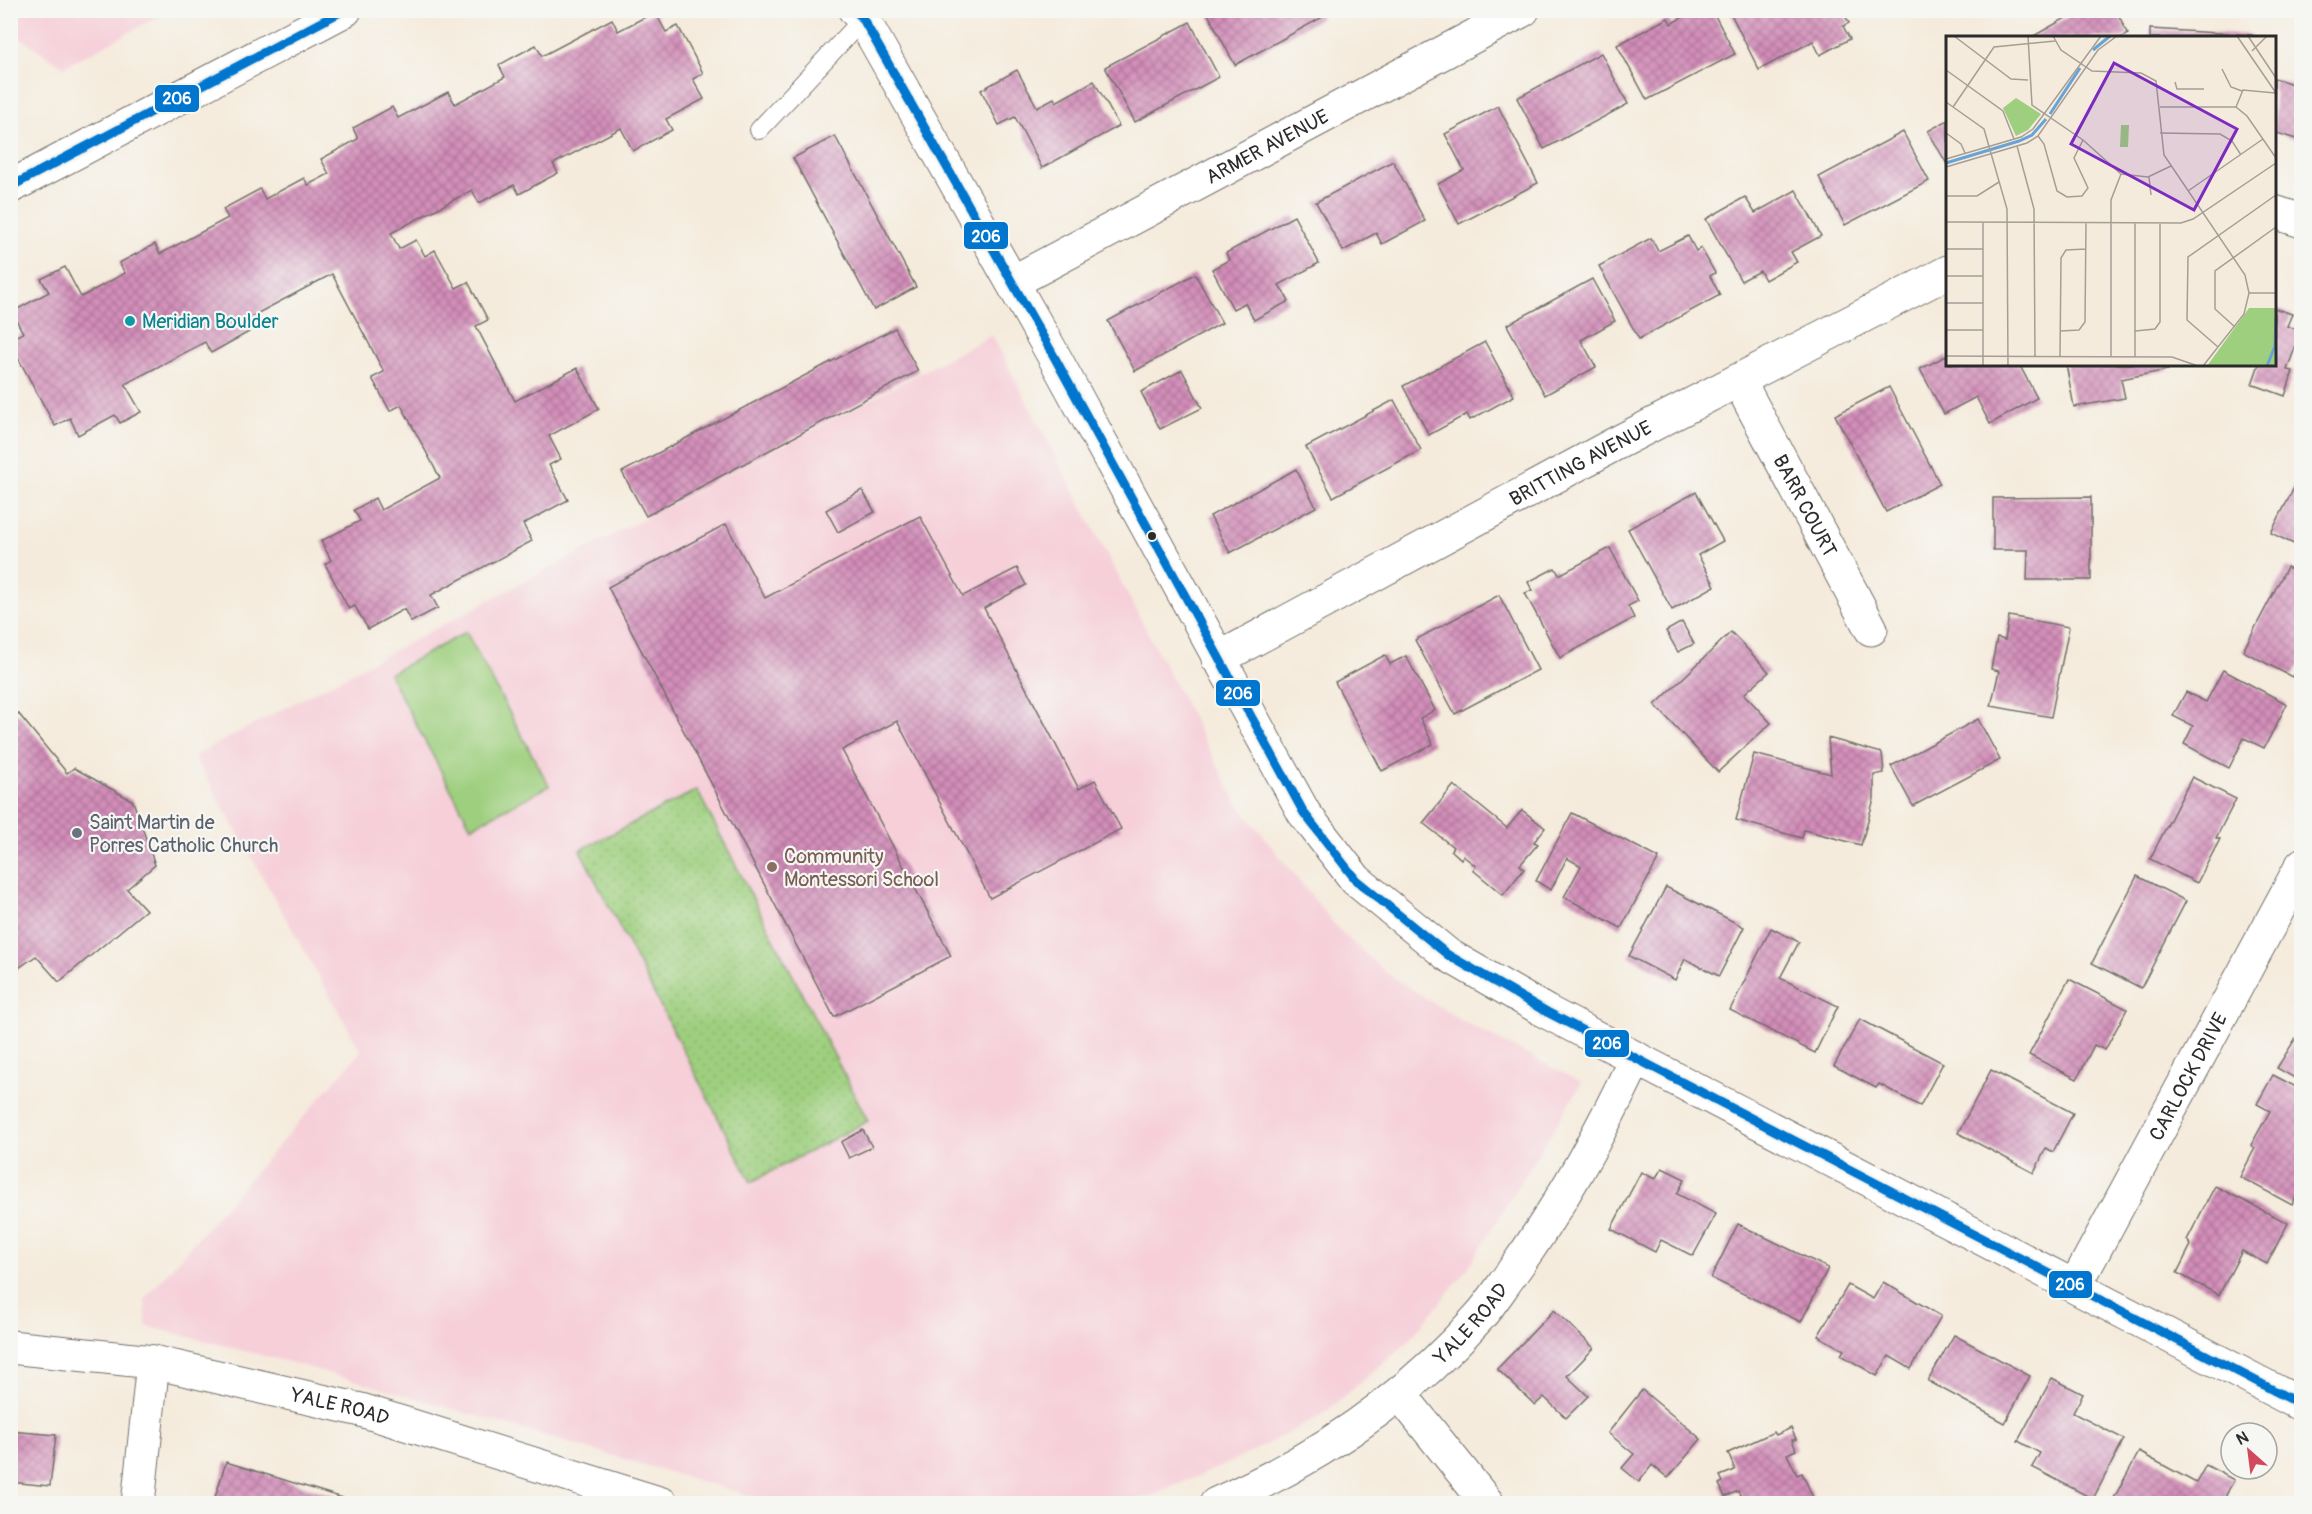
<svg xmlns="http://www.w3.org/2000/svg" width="2312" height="1514" viewBox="0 0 2312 1514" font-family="Pangolin,sans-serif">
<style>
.built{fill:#f6cfd9}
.grass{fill:#9ecf7e;stroke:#647d54;stroke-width:1.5}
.park{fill:url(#park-dots);stroke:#647d54;stroke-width:1.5}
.building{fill:url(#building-cross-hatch)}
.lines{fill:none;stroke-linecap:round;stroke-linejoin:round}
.lane-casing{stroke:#726e69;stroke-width:20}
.street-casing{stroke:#726e69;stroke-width:35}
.lane{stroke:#fff;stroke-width:18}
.street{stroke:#fff;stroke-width:33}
.bus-1-casing{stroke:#f6f6f2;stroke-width:14}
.bus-1{stroke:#0076ce;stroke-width:9}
.culture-dot{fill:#0f9aa8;stroke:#f6f6f2;stroke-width:2}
.bus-dot{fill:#2b2b2b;stroke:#f6f6f2;stroke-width:2}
.worship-dot{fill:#6b7280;stroke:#f6f6f2;stroke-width:2}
.education-dot{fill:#8d6e63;stroke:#f6f6f2;stroke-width:2}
.labels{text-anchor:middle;stroke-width:4.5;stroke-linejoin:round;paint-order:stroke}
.street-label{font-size:20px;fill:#2b2b2b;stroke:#f6f6f2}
.culture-label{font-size:20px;fill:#0d838f;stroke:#f6f6f2;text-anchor:start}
.worship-label{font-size:20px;fill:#5b616d;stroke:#f6f6f2;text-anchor:start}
.education-label{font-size:20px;fill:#785e54;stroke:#f6f6f2;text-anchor:start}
.inset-river{fill:none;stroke:#68a3d8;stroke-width:3}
.inset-road{fill:none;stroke:#a49e95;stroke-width:1.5}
.view{fill:#7b2cbf;fill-opacity:0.15;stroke:#7b2cbf;stroke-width:3}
.inset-edge{fill:none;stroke:#2b2b2b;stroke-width:3}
.line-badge{stroke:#f6f6f2;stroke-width:2}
.badge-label{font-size:16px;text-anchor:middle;font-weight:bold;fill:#fff}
</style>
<defs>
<pattern id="park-dots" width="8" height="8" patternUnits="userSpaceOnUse" patternTransform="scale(1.5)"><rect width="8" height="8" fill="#9ecf7e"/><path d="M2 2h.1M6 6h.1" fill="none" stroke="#88b26d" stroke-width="1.8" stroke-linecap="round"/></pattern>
<pattern id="building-cross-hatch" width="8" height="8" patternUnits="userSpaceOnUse" patternTransform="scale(1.5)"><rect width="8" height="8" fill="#d38eb9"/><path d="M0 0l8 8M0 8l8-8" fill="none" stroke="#ab7497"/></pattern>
</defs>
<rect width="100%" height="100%" fill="#f6f6f2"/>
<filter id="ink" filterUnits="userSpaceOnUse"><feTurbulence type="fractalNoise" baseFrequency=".0167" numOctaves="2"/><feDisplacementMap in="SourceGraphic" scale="12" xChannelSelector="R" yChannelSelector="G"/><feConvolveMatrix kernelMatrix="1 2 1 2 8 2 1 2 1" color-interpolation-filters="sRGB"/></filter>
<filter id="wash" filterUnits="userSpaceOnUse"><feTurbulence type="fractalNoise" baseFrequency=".008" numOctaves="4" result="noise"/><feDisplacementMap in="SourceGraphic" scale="24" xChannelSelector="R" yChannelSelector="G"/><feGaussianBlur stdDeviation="1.35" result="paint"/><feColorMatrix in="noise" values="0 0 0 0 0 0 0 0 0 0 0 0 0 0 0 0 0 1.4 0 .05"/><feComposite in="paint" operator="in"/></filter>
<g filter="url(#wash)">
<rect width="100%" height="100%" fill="#f5ebdc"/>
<!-- built -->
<g class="built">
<path d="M 10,11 L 11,10 L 169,11 L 64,67 L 11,32 Z"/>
<path d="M 992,335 L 1237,803 L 1339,930 L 1386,973 L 1462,1021 L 1582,1083 L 1466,1271 L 1408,1342 L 1321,1416 L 1232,1462 L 1148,1497 L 1115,1503 L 775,1503 L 304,1366 L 146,1326 L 145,1298 L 361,1051 L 194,756 Z"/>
</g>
<!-- grass -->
<path class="grass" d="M 466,632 L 549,786 L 471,827 L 389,674 Z"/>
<!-- park -->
<path class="park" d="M 697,790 L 868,1121 L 751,1182 L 580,850 Z"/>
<g id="blocks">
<!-- building -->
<g class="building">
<path d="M 1215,10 L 1318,10 L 1321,18 L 1235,65 L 1208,14 Z"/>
<path d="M 1695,10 L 1712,10 L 1735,54 L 1647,100 L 1617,45 L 1668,18 L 1671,24 Z"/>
<path d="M 1729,10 L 1842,10 L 1849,23 L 1843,26 L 1850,39 L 1820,55 L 1813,41 L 1759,70 Z"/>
<path d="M 2080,10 L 2116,10 L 2128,34 L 2121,38 L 2030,38 Z"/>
<path d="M 655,12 L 666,32 L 678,26 L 703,73 L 693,79 L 704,99 L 666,119 L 672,130 L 633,151 L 621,128 L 553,164 L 558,173 L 519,194 L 514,185 L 479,203 L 472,190 L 391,233 L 399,249 L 416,240 L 425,256 L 435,250 L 456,288 L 468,282 L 488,320 L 476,326 L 515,401 L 577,368 L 599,409 L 549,436 L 561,459 L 549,465 L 568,500 L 523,524 L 532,541 L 431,595 L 438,608 L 411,622 L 404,609 L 368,629 L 355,606 L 349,609 L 325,564 L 331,560 L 321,541 L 360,521 L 354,510 L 375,498 L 381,510 L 440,478 L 401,405 L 390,411 L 372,378 L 384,372 L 332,274 L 243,321 L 249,332 L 211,353 L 205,342 L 125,384 L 141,412 L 120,423 L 115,415 L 78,435 L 70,418 L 55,426 L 10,343 L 10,339 L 23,333 L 12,312 L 49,292 L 41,279 L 65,267 L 81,297 L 125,273 L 119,263 L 155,244 L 160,254 L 228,218 L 223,209 L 260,189 L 265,199 L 304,178 L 308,185 L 329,174 L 321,159 L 358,139 L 353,128 L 392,107 L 398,118 L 448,92 L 455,104 L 505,77 L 499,65 L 536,45 L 542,56 L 612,19 L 618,31 Z"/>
<path d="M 1190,22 L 1219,77 L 1135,122 L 1105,67 Z"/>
<path d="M 2150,29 L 2252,35 L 2252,38 L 2150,38 Z"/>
<path d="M 1601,53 L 1628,104 L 1544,149 L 1517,98 Z"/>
<path d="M 1017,70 L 1037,107 L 1054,98 L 1056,102 L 1094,81 L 1119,126 L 1042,168 L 1015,117 L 999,125 L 981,90 Z"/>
<path d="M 2274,78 L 2302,87 L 2302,141 L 2274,132 Z"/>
<path d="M 1498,106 L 1538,183 L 1459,224 L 1438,184 L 1464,170 L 1445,134 Z"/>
<path d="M 1948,120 L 1948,166 L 1928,131 Z"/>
<path d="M 1903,132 L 1929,181 L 1845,225 L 1819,177 Z"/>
<path d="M 835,136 L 916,287 L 874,310 L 793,158 Z"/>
<path d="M 1393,161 L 1425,221 L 1382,244 L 1376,233 L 1343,251 L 1316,202 Z"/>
<path d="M 1796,190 L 1821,236 L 1791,252 L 1797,262 L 1765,280 L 1760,271 L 1741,281 L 1706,219 L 1745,197 L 1755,213 Z"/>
<path d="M 1294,216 L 1319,263 L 1279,285 L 1289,301 L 1254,320 L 1245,303 L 1233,309 L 1212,269 L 1229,260 L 1226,253 Z"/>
<path d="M 1688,236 L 1696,251 L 1701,248 L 1715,273 L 1710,276 L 1720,295 L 1639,339 L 1599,266 L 1651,238 L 1658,251 Z"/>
<path d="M 1195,274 L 1222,323 L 1135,371 L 1108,321 Z"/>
<path d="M 1592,279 L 1615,321 L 1581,340 L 1596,367 L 1545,395 L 1507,325 Z"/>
<path d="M 2274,308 L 2292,314 L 2287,326 L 2301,331 L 2287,370 L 2293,371 L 2285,396 L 2252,384 L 2259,364 L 2274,364 Z"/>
<path d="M 895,328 L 918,371 L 646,516 L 622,472 Z"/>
<path d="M 1485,342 L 1514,396 L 1470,420 L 1467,414 L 1429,435 L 1403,386 Z"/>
<path d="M 1948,355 L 1948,364 L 2019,364 L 2037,398 L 1990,424 L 1976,397 L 1944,414 L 1920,369 Z"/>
<path d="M 2066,364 L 2167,364 L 2168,370 L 2121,379 L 2125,398 L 2074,407 Z"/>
<path d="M 1182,370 L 1202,408 L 1160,429 L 1141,392 Z"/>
<path d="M 1889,387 L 1940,484 L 1886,512 L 1835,415 Z"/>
<path d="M 1394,400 L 1421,450 L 1333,497 L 1306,447 Z"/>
<path d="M 1296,469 L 1316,507 L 1230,553 L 1210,516 Z"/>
<path d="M 2302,472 L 2302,548 L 2271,533 Z"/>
<path d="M 862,490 L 875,512 L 838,532 L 826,510 Z"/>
<path d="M 1696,492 L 1723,541 L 1698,555 L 1715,586 L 1672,610 L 1628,529 Z"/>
<path d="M 2091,497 L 2091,580 L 2027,580 L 2028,550 L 1993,550 L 1993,498 Z"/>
<path d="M 920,516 L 963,596 L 1017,568 L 1026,585 L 984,608 L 1079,789 L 1095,780 L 1121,829 L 990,898 L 897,721 L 842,750 L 951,956 L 834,1017 L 608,587 L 726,524 L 765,598 Z"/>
<path d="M 1610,548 L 1638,601 L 1628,606 L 1634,618 L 1560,658 L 1525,593 L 1532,590 L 1528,582 L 1555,568 L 1559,575 Z"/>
<path d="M 2287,567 L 2302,574 L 2302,660 L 2292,677 L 2243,651 Z"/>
<path d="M 1499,595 L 1538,670 L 1455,714 L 1415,640 Z"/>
<path d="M 2009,616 L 2069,627 L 2051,717 L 1991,706 L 1999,671 L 1991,669 L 1997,638 L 2005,640 Z"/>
<path d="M 1682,622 L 1694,644 L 1678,652 L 1666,631 Z"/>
<path d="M 1731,632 L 1769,672 L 1744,694 L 1771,723 L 1718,772 L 1655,705 Z"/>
<path d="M 1385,655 L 1390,664 L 1406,656 L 1435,710 L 1420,718 L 1433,744 L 1382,771 L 1335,682 Z"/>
<path d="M 2223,670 L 2287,704 L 2264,748 L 2244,738 L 2229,768 L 2184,744 L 2193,726 L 2173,716 L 2186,692 L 2206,702 Z"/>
<path d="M 18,713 L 67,773 L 74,768 L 133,801 L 155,865 L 127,889 L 146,910 L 59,982 L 36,956 L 10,974 L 10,719 Z"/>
<path d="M 1978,719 L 2000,760 L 1913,806 L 1891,766 Z"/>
<path d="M 1828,738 L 1882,753 L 1884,773 L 1874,775 L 1874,799 L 1861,845 L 1804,830 L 1802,838 L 1736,820 L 1754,754 L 1831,774 Z"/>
<path d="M 2192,777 L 2236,799 L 2216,838 L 2220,839 L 2197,883 L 2150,859 Z"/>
<path d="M 1454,785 L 1507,828 L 1522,810 L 1545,828 L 1534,842 L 1538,844 L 1520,865 L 1524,869 L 1503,895 L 1473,870 L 1476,866 L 1463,856 L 1461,859 L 1451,850 L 1453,847 L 1423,823 Z"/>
<path d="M 1572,813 L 1659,858 L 1621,928 L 1564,897 L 1581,866 L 1567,858 L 1551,890 L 1536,881 Z"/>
<path d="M 2137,876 L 2186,901 L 2141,988 L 2092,963 Z"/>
<path d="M 1666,887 L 1744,927 L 1719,976 L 1685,959 L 1675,980 L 1629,956 Z"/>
<path d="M 1771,928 L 1799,942 L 1780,978 L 1838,1006 L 1815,1053 L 1730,1010 Z"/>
<path d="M 2069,979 L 2127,1009 L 2105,1050 L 2094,1045 L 2077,1079 L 2029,1055 Z"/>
<path d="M 1860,1019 L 1943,1063 L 1920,1106 L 1879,1084 L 1876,1088 L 1834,1066 Z"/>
<path d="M 2302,1028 L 2302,1082 L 2277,1068 Z"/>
<path d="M 1991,1070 L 2073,1113 L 2053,1152 L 2046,1148 L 2034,1173 L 1958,1133 Z"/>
<path d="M 2273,1075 L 2302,1090 L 2302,1187 L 2292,1205 L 2240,1177 L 2255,1148 L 2251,1145 L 2270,1111 L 2257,1104 Z"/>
<path d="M 863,1130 L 872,1147 L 849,1158 L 841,1142 Z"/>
<path d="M 1662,1168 L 1685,1179 L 1677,1194 L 1716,1214 L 1693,1256 L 1661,1240 L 1655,1252 L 1611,1229 L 1641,1172 L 1655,1179 Z"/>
<path d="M 2215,1186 L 2288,1223 L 2267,1264 L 2242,1251 L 2219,1295 L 2177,1273 L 2191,1245 L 2187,1240 Z"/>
<path d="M 1738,1224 L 1828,1268 L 1801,1322 L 1711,1278 Z"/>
<path d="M 1883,1282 L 1941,1316 L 1911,1369 L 1889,1356 L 1877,1376 L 1841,1355 L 1844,1350 L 1818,1336 L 1848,1285 L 1873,1299 Z"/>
<path d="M 1554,1310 L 1594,1348 L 1567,1376 L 1588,1396 L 1566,1418 L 1544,1397 L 1535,1405 L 1497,1369 Z"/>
<path d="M 1954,1335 L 2030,1376 L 2005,1423 L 1928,1381 Z"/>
<path d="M 2052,1378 L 2083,1394 L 2073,1413 L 2124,1439 L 2093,1499 L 2032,1467 L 2040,1453 L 2018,1441 Z"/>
<path d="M 1642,1390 L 1701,1439 L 1668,1478 L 1652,1465 L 1639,1482 L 1622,1468 L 1634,1454 L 1608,1433 Z"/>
<path d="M 1791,1428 L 1796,1439 L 1792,1440 L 1796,1450 L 1787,1454 L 1797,1475 L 1802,1473 L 1816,1504 L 1744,1504 L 1738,1491 L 1725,1497 L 1719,1484 L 1723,1482 L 1720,1476 L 1735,1470 L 1728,1453 L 1774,1432 L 1776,1435 Z"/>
<path d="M 10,1431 L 56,1435 L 50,1486 L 10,1482 Z"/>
<path d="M 2139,1452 L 2196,1483 L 2206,1465 L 2234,1480 L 2221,1504 L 2125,1504 L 2114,1498 Z"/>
<path d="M 226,1462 L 343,1498 L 341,1504 L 213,1504 Z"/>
</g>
</g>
</g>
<g filter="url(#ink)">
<use href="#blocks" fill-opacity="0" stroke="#726e69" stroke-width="1.5"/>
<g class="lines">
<!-- lane casing -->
<g class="lane-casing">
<path id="lane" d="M 759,130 L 863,19"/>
</g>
<!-- street casing -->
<g class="street-casing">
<g id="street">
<path d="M 855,10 L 863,19 L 1051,351 L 1304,813 L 1356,880 L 1448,955 L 1547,1012 L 2302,1405"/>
<path d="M 10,187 L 345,10"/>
<path d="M 2274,212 L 2302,221"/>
<path id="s1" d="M 1013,282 L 1523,10"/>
<path id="s2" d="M 1739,381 L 1871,629"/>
<path id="s3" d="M 1218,659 L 1613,445 L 1948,272"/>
<path id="s4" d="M 2075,1286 L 2302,865"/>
<path id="s5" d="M 10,1347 L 153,1362 L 361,1410 L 662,1504"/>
<path d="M 1400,1394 L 1488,1504"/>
<path d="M 138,1504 L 153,1362"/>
<path id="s6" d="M 1216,1504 C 1316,1460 1406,1399 1478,1318 C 1490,1305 1500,1289 1511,1274 C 1560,1207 1600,1134 1636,1058"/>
</g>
</g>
<!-- lane -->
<use href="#lane" class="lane"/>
<!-- street -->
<use href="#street" class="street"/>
<!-- bus-1 casing -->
<g class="bus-1-casing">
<g id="bus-1">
<path d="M 855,10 L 863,19 L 1051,351 L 1304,813 L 1356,880 L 1448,955 L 1547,1012 L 2302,1405"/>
<path d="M 10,187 L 344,10"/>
</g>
</g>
<!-- bus-1 -->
<use href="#bus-1" class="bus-1"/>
</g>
</g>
<!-- markers -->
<circle class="culture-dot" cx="130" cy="321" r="6"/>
<circle class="bus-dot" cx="1152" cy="536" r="5"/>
<circle class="worship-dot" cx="77" cy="833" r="6"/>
<circle class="education-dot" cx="772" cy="867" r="6"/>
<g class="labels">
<!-- street labels -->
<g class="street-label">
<text dy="7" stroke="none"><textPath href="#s1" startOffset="288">ARMER AVENUE</textPath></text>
<text dy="7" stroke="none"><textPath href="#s3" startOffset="412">BRITTING AVENUE</textPath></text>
<text dy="7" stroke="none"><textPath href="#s2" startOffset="141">BARR COURT</textPath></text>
<text dy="7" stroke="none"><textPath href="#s4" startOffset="238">CARLOCK DRIVE</textPath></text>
<text dy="7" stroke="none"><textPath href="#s6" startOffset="315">YALE ROAD</textPath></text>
<text dy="7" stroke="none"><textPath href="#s5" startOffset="336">YALE ROAD</textPath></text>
</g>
<!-- culture labels -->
<g class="culture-label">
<text x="142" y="328">Meridian Boulder</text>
</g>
<!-- worship labels -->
<g class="worship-label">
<text x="89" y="829">Saint Martin de<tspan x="89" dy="23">Porres Catholic Church</tspan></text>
</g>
<!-- education labels -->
<g class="education-label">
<text x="784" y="863">Community<tspan x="784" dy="23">Montessori School</tspan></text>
</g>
</g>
<!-- overview -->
<g transform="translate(1946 36)">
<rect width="330" height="330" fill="#f5ebdc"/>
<path d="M 70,62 L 95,78 L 82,94 L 70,100 L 57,72 ZM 175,89 L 183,89 L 182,111 L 174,111 ZM 303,272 L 330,272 L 330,330 L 261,330 Z" fill="#9ecf7e"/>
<path class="inset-river" d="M 147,14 L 164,0M 104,78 L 134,32M 0,127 L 73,105 L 86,99 L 100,83M 321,330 L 329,310 L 330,282"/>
<path class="inset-road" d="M 8,0 L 65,43 L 82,44M 82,0 L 86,69 L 137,104 L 175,138 L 202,141 L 225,130M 107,0 L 115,14 L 146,35 L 195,37 L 210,45 L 218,119 L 299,239 L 303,257 L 298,278 L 257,330M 291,0 L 330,57M 302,0 L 330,42M 306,15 L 321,0M 276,33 L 285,51 L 296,55M 0,34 L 57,75 L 68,103M 229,46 L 231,53 L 258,53M 329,57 L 297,54 L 290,71 L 301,80 L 330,122M 0,66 L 38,93 L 61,173 L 62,330M 7,71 L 48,11 L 109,5M 214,71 L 290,71M 0,97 L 15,108 L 19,117M 214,97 L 274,98 L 286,105 L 295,119M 92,100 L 98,108 L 111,155 L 121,161 L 136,160 L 142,152 L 128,122 L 137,104M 71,110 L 88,173 L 89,320M 0,123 L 75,101 L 87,93 L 155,0M 0,131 L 81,107 L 92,100 L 152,14 L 171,0M 203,141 L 205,159M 242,155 L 317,103M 0,160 L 31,160 L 53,146M 0,186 L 235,187 L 247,183 L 330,127M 0,213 L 37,213M 0,240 L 37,240M 303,257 L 330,257M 0,267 L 37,267M 289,291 L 269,273 L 269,235 L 330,191M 0,294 L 37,294M 114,295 L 133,294 L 139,286 L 140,187M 189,295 L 209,293 L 214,286 L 214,188M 272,311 L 241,284 L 242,221 L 330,159M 0,320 L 226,321 L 252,330M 114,320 L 115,222 L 120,214 L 140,213M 165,321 L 165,164 L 175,138M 189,321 L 189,187M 37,330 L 37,187"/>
<path class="view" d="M 168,27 L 291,93 L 248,174 L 125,108 Z"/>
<rect width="330" height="330" class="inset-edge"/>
</g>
<g class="line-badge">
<rect x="154" y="84" width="46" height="29" rx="6" fill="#0076ce"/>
<rect x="963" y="221" width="46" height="29" rx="6" fill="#0076ce"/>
<rect x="1215" y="679" width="46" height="28" rx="6" fill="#0076ce"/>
<rect x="1584" y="1029" width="46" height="29" rx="6" fill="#0076ce"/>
<rect x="2048" y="1270" width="45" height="29" rx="6" fill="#0076ce"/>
</g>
<g class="badge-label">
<text x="177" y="104">206</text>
<text x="986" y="242">206</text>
<text x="1238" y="699">206</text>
<text x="1607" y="1049">206</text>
<text x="2070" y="1290">206</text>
</g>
<!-- margin -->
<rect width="2312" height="1514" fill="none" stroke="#f6f6f2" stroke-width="36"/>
<!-- north arrow -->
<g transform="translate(2249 1451) rotate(332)"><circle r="28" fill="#f6f6f2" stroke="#a5a5a2" stroke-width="1.5"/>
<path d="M0-4.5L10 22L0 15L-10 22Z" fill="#d1495b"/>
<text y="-9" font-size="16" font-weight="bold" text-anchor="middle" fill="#2b2b2b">N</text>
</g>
</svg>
